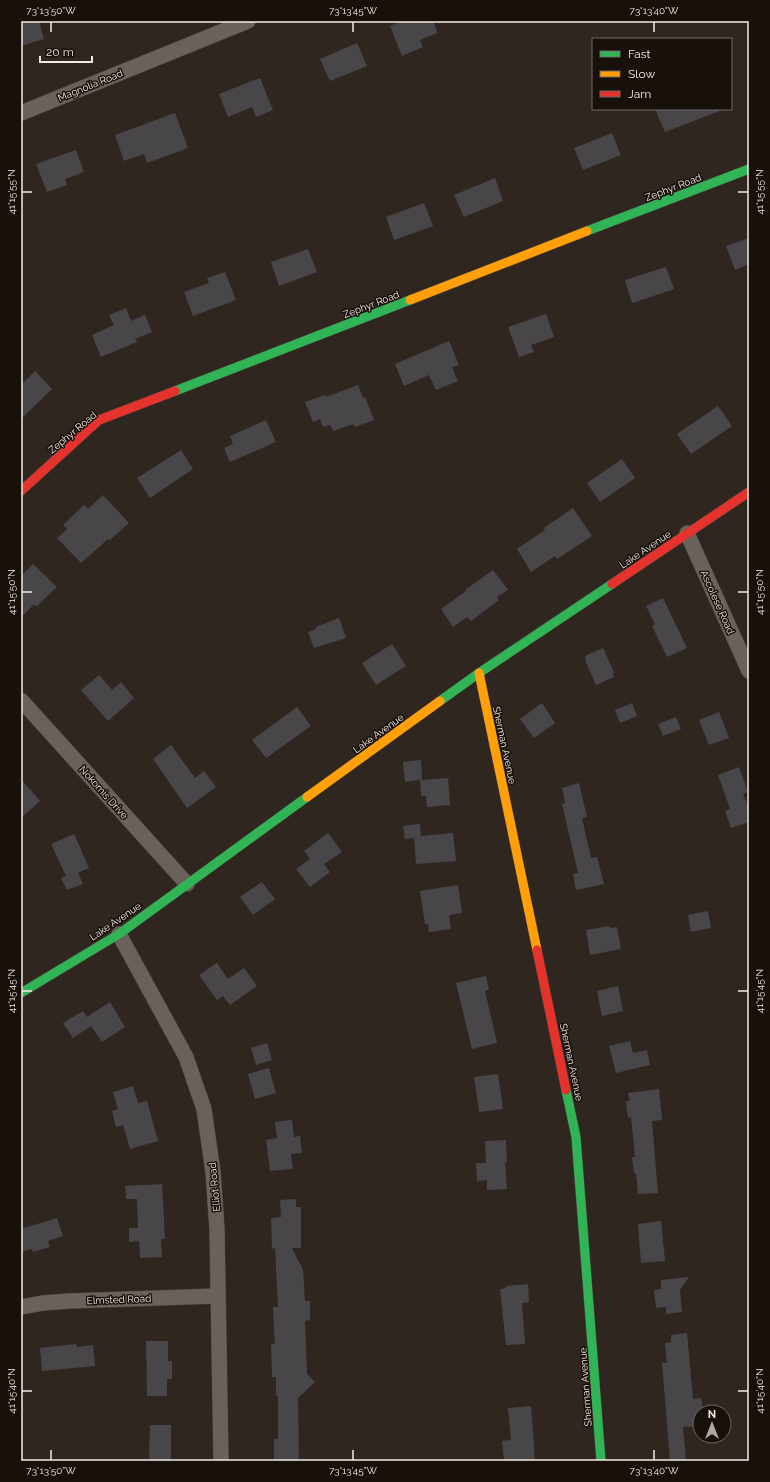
<svg xmlns="http://www.w3.org/2000/svg" width="770" height="1482" viewBox="0 0 770 1482" font-family="Raleway,sans-serif">
<style>
.building{fill:#49464a}
.lines{fill:none;stroke-linecap:round;stroke-linejoin:round}
.street-casing{stroke:#4b433e;stroke-width:16}
.fast-casing{stroke:#4b433e;stroke-width:10}
.slow-casing{stroke:#4b433e;stroke-width:10}
.jam-casing{stroke:#4b433e;stroke-width:10}
.street{stroke:#68615c;stroke-width:15}
.fast{stroke:#30b455;stroke-width:9}
.slow{stroke:#ff9f0a;stroke-width:9}
.jam{stroke:#e5322d;stroke-width:9}
.ticks{fill:none;stroke:#f6ebe4;stroke-width:1.5}
.labels{text-anchor:middle;stroke-width:3;stroke-linejoin:round;paint-order:stroke}
.street-label{font-size:10px;fill:#f6ebe4;stroke:#17100b}
.neatline{fill:none;stroke:#f6ebe4;stroke-width:1.5}
.ticks-label{font-size:10px;text-anchor:middle;fill:#f6ebe4}
</style>
<rect width="100%" height="100%" fill="#2f2620"/>
<!-- building -->
<g class="building">
<path d="M 21,21 L 39,21 L 44,39 L 21,46 Z"/>
<path d="M 402,21 L 433,21 L 437,31 L 436,31 L 437,33 L 420,40 L 423,47 L 402,56 L 390,26 Z"/>
<path d="M 357,43 L 367,66 L 330,81 L 320,59 Z"/>
<path d="M 260,78 L 273,110 L 256,117 L 252,107 L 228,117 L 219,94 Z"/>
<path d="M 655,109 L 722,109 L 722,110 L 665,132 Z"/>
<path d="M 175,113 L 188,148 L 147,163 L 144,154 L 124,161 L 115,135 Z"/>
<path d="M 612,133 L 621,155 L 583,170 L 574,148 Z"/>
<path d="M 76,150 L 84,172 L 65,179 L 67,185 L 47,192 L 36,164 Z"/>
<path d="M 495,178 L 503,201 L 464,217 L 454,195 Z"/>
<path d="M 424,203 L 433,226 L 394,240 L 386,217 Z"/>
<path d="M 749,238 L 749,264 L 735,270 L 726,246 Z"/>
<path d="M 308,249 L 317,272 L 279,286 L 271,262 Z"/>
<path d="M 666,267 L 674,289 L 632,303 L 625,280 Z"/>
<path d="M 225,272 L 236,300 L 193,316 L 184,292 L 209,283 L 207,278 Z"/>
<path d="M 126,308 L 131,321 L 145,315 L 152,332 L 135,339 L 137,342 L 101,357 L 92,335 L 114,325 L 109,315 Z"/>
<path d="M 546,314 L 554,337 L 531,345 L 534,352 L 519,357 L 508,327 Z"/>
<path d="M 449,341 L 459,365 L 452,367 L 458,381 L 436,390 L 429,375 L 404,386 L 395,364 Z"/>
<path d="M 35,371 L 52,389 L 21,419 L 21,385 Z"/>
<path d="M 358,385 L 363,398 L 365,397 L 374,420 L 355,427 L 353,424 L 333,431 L 330,425 L 323,427 L 320,419 L 313,422 L 305,402 L 325,395 L 326,397 Z"/>
<path d="M 718,406 L 732,426 L 691,454 L 677,434 Z"/>
<path d="M 266,420 L 276,442 L 230,462 L 224,448 L 233,444 L 230,436 Z"/>
<path d="M 181,450 L 193,469 L 150,498 L 137,478 Z"/>
<path d="M 622,459 L 635,478 L 600,502 L 587,483 Z"/>
<path d="M 103,495 L 129,523 L 110,540 L 108,539 L 81,563 L 57,538 L 67,529 L 63,525 L 84,505 L 88,509 Z"/>
<path d="M 573,508 L 592,536 L 557,559 L 555,556 L 531,572 L 517,549 L 545,530 L 544,528 Z"/>
<path d="M 33,564 L 57,587 L 37,606 L 33,605 L 21,618 L 21,576 Z"/>
<path d="M 493,570 L 508,590 L 497,597 L 499,600 L 471,621 L 467,617 L 453,627 L 441,609 L 466,591 L 465,590 Z"/>
<path d="M 663,598 L 687,648 L 667,657 L 652,626 L 655,624 L 646,606 Z"/>
<path d="M 339,618 L 346,638 L 314,648 L 308,632 L 316,629 L 316,627 Z"/>
<path d="M 392,644 L 406,666 L 376,685 L 362,663 Z"/>
<path d="M 603,648 L 614,672 L 612,674 L 614,677 L 596,685 L 585,660 L 586,659 L 585,656 Z"/>
<path d="M 99,675 L 112,690 L 121,682 L 134,698 L 108,721 L 81,690 Z"/>
<path d="M 542,703 L 555,723 L 534,738 L 520,719 Z"/>
<path d="M 632,703 L 637,716 L 620,723 L 615,710 Z"/>
<path d="M 297,707 L 311,726 L 266,758 L 252,740 Z"/>
<path d="M 719,712 L 729,738 L 709,745 L 699,720 Z"/>
<path d="M 676,717 L 681,729 L 663,736 L 658,724 Z"/>
<path d="M 171,745 L 195,778 L 204,771 L 216,787 L 187,808 L 153,759 Z"/>
<path d="M 421,760 L 422,780 L 448,778 L 450,805 L 427,807 L 426,796 L 421,796 L 420,780 L 405,782 L 403,762 Z"/>
<path d="M 739,767 L 748,792 L 743,794 L 749,809 L 749,822 L 731,828 L 725,811 L 730,809 L 718,775 Z"/>
<path d="M 21,779 L 40,801 L 21,818 Z"/>
<path d="M 579,783 L 587,817 L 582,818 L 591,858 L 597,857 L 604,884 L 576,890 L 573,874 L 578,873 L 562,804 L 565,803 L 562,788 Z"/>
<path d="M 420,824 L 421,836 L 453,833 L 456,861 L 416,864 L 414,838 L 405,839 L 403,826 Z"/>
<path d="M 328,833 L 342,852 L 324,864 L 330,872 L 310,887 L 296,869 L 310,859 L 304,851 Z"/>
<path d="M 74,834 L 89,868 L 78,873 L 83,884 L 67,890 L 61,878 L 66,876 L 51,844 Z"/>
<path d="M 262,882 L 275,899 L 253,915 L 240,897 Z"/>
<path d="M 458,885 L 462,913 L 449,915 L 451,929 L 429,932 L 428,924 L 425,924 L 420,891 Z"/>
<path d="M 708,911 L 711,928 L 691,932 L 688,915 Z"/>
<path d="M 609,926 L 610,928 L 617,927 L 621,949 L 590,955 L 586,930 Z"/>
<path d="M 217,963 L 228,979 L 244,968 L 257,986 L 230,1005 L 223,996 L 217,1000 L 199,975 Z"/>
<path d="M 486,976 L 489,990 L 485,991 L 497,1043 L 472,1049 L 456,983 Z"/>
<path d="M 618,986 L 623,1011 L 602,1016 L 597,991 Z"/>
<path d="M 110,1002 L 125,1027 L 102,1042 L 91,1026 L 73,1038 L 63,1023 L 83,1011 L 87,1017 Z"/>
<path d="M 630,1041 L 633,1053 L 647,1050 L 650,1065 L 616,1073 L 609,1046 Z"/>
<path d="M 267,1043 L 272,1060 L 256,1065 L 251,1048 Z"/>
<path d="M 269,1068 L 276,1093 L 255,1099 L 248,1074 Z"/>
<path d="M 498,1074 L 503,1109 L 479,1112 L 474,1077 Z"/>
<path d="M 133,1086 L 138,1103 L 147,1101 L 158,1141 L 130,1149 L 123,1125 L 116,1127 L 112,1111 L 118,1109 L 113,1092 Z"/>
<path d="M 659,1089 L 662,1120 L 652,1121 L 658,1193 L 638,1194 L 636,1173 L 634,1173 L 632,1157 L 635,1157 L 631,1117 L 628,1118 L 626,1101 L 630,1101 L 628,1093 Z"/>
<path d="M 292,1120 L 294,1137 L 300,1136 L 302,1153 L 291,1154 L 293,1169 L 270,1171 L 266,1140 L 277,1138 L 275,1122 Z"/>
<path d="M 506,1140 L 507,1162 L 505,1162 L 507,1189 L 487,1190 L 487,1180 L 477,1181 L 476,1163 L 486,1163 L 485,1141 Z"/>
<path d="M 162,1184 L 165,1239 L 161,1239 L 162,1257 L 140,1258 L 139,1241 L 129,1242 L 129,1228 L 138,1228 L 137,1199 L 126,1199 L 125,1186 Z"/>
<path d="M 296,1199 L 296,1207 L 301,1207 L 301,1248 L 292,1248 L 303,1270 L 305,1301 L 310,1301 L 310,1320 L 305,1321 L 307,1374 L 315,1382 L 298,1398 L 299,1461 L 274,1461 L 274,1439 L 278,1439 L 278,1396 L 276,1396 L 276,1377 L 272,1377 L 271,1344 L 275,1344 L 273,1307 L 278,1307 L 275,1248 L 272,1249 L 271,1218 L 281,1217 L 280,1200 Z"/>
<path d="M 57,1218 L 63,1236 L 48,1241 L 50,1247 L 33,1252 L 32,1249 L 21,1252 L 21,1229 Z"/>
<path d="M 661,1221 L 665,1261 L 641,1263 L 638,1224 Z"/>
<path d="M 689,1277 L 680,1290 L 682,1312 L 666,1314 L 666,1307 L 656,1308 L 654,1290 L 661,1289 L 661,1280 Z"/>
<path d="M 528,1284 L 529,1302 L 522,1303 L 525,1344 L 506,1345 L 500,1289 L 506,1288 L 506,1286 Z"/>
<path d="M 687,1333 L 693,1399 L 701,1398 L 703,1412 L 700,1412 L 700,1426 L 683,1427 L 686,1461 L 670,1461 L 662,1363 L 667,1363 L 665,1343 L 671,1342 L 671,1335 Z"/>
<path d="M 146,1341 L 168,1341 L 168,1361 L 172,1361 L 172,1379 L 167,1379 L 167,1396 L 147,1396 Z"/>
<path d="M 76,1344 L 77,1347 L 93,1345 L 95,1366 L 42,1371 L 40,1348 Z"/>
<path d="M 531,1406 L 535,1461 L 504,1461 L 502,1441 L 511,1440 L 508,1408 Z"/>
<path d="M 150,1425 L 171,1425 L 171,1461 L 149,1461 Z"/>
</g>
<g class="lines">
<!-- street casing -->
<g class="street-casing">
<g id="street">
<path d="M 21,113 L 248,21"/>
<path d="M 687,533 L 749,671"/>
<path d="M 21,700 L 187,884"/>
<path d="M 119,934 L 186,1057 L 204,1109 L 213,1172 L 217,1229 L 221,1461"/>
<path d="M 21,1307 L 43,1303 L 69,1301 L 217,1296"/>
</g>
</g>
<!-- fast casing -->
<g class="fast-casing">
<g id="fast">
<path d="M 587,231 L 749,169"/>
<path d="M 175,391 L 410,300"/>
<path d="M 440,701 L 479,673 L 612,584"/>
<path d="M 21,993 L 119,934 L 307,797"/>
<path d="M 566,1090 L 576,1137 L 601,1461"/>
</g>
</g>
<!-- slow casing -->
<g class="slow-casing">
<g id="slow">
<path d="M 410,300 L 587,231"/>
<path d="M 479,673 L 537,950"/>
<path d="M 307,797 L 440,701"/>
</g>
</g>
<!-- jam casing -->
<g class="jam-casing">
<g id="jam">
<path d="M 21,491 L 99,420 L 175,391"/>
<path d="M 612,584 L 749,492"/>
<path d="M 537,950 L 566,1090"/>
</g>
</g>
<!-- street -->
<use href="#street" class="street"/>
<!-- fast -->
<use href="#fast" class="fast"/>
<!-- slow -->
<use href="#slow" class="slow"/>
<!-- jam -->
<use href="#jam" class="jam"/>
</g>
<!-- ticks -->
<path class="ticks" d="M 51,22 L 51,32M 353,22 L 353,32M 654,22 L 654,32M 22,192 L 32,192M 738,192 L 748,192M 22,592 L 32,592M 738,592 L 748,592M 22,991 L 32,991M 738,991 L 748,991M 22,1391 L 32,1391M 738,1391 L 748,1391M 51,1450 L 51,1460M 353,1450 L 353,1460M 654,1450 L 654,1460"/>
<g class="labels">
<!-- street labels -->
<g class="street-label">
<text transform="translate(90 85) rotate(-22)" y="4">Magnolia Road</text>
<text transform="translate(673 187) rotate(-21)" y="4">Zephyr Road</text>
<text transform="translate(371 304) rotate(-21)" y="4">Zephyr Road</text>
<text transform="translate(72 432) rotate(-40)" y="4">Zephyr Road</text>
<text transform="translate(645 549) rotate(-34)" y="4">Lake Avenue</text>
<text transform="translate(718 602) rotate(66)" y="4">Ascolese Road</text>
<text transform="translate(378 733) rotate(-36)" y="4">Lake Avenue</text>
<text transform="translate(505 745) rotate(78)" y="4">Sherman Avenue</text>
<text transform="translate(104 792) rotate(48)" y="4">Nokomis Drive</text>
<text transform="translate(115 921) rotate(-34)" y="4">Lake Avenue</text>
<text transform="translate(572 1062) rotate(78)" y="4">Sherman Avenue</text>
<text transform="translate(214 1187) rotate(-95)" y="4">Elliot Road</text>
<text transform="translate(119 1299) rotate(-2)" y="4">Elmsted Road</text>
<text transform="translate(585 1387) rotate(-94)" y="4">Sherman Avenue</text>
</g>
</g>
<!-- border -->
<rect width="770" height="1482" fill="none" stroke="#17100b" stroke-width="44"/>
<!-- legend -->
<rect x="592" y="38" width="140" height="72" fill="#17100b" stroke="#706862"/>
<rect x="600" y="51" width="20" height="6" fill="#30b455" stroke="#706862"/>
<text x="628" y="58" font-size="12" fill="#f6ebe4">Fast</text>
<rect x="600" y="71" width="20" height="6" fill="#ff9f0a" stroke="#706862"/>
<text x="628" y="78" font-size="12" fill="#f6ebe4">Slow</text>
<rect x="600" y="91" width="20" height="6" fill="#e5322d" stroke="#706862"/>
<text x="628" y="98" font-size="12" fill="#f6ebe4">Jam</text>
<!-- north arrow -->
<g transform="translate(712 1424)"><circle r="19" fill="#17100b" stroke="#706862"/>
<path d="M0-3L7 15L0 10L-7 15Z" fill="#b0a69f"/>
<text y="-6" font-size="11" font-weight="bold" text-anchor="middle" fill="#f6ebe4">N</text>
</g>
<!-- scale -->
<path d="M40 56v6h52v-6" fill="none" stroke="#f6ebe4" stroke-width="2"/>
<text x="46" y="56" font-size="12" fill="#f6ebe4" stroke="#17100b" stroke-width="3" paint-order="stroke">20 m</text>
<rect x="22" y="22" width="726" height="1438" class="neatline"/>
<g class="ticks-label">
<text x="51" y="14">73°13'50"W</text>
<text x="353" y="14">73°13'45"W</text>
<text x="654" y="14">73°13'40"W</text>
<text transform="translate(11 192) rotate(-90)" y="4">41°15'55"N</text>
<text transform="translate(759 192) rotate(-90)" y="4">41°15'55"N</text>
<text transform="translate(11 592) rotate(-90)" y="4">41°15'50"N</text>
<text transform="translate(759 592) rotate(-90)" y="4">41°15'50"N</text>
<text transform="translate(11 991) rotate(-90)" y="4">41°15'45"N</text>
<text transform="translate(759 991) rotate(-90)" y="4">41°15'45"N</text>
<text transform="translate(11 1391) rotate(-90)" y="4">41°15'40"N</text>
<text transform="translate(759 1391) rotate(-90)" y="4">41°15'40"N</text>
<text x="51" y="1474">73°13'50"W</text>
<text x="353" y="1474">73°13'45"W</text>
<text x="654" y="1474">73°13'40"W</text>
</g>
</svg>
